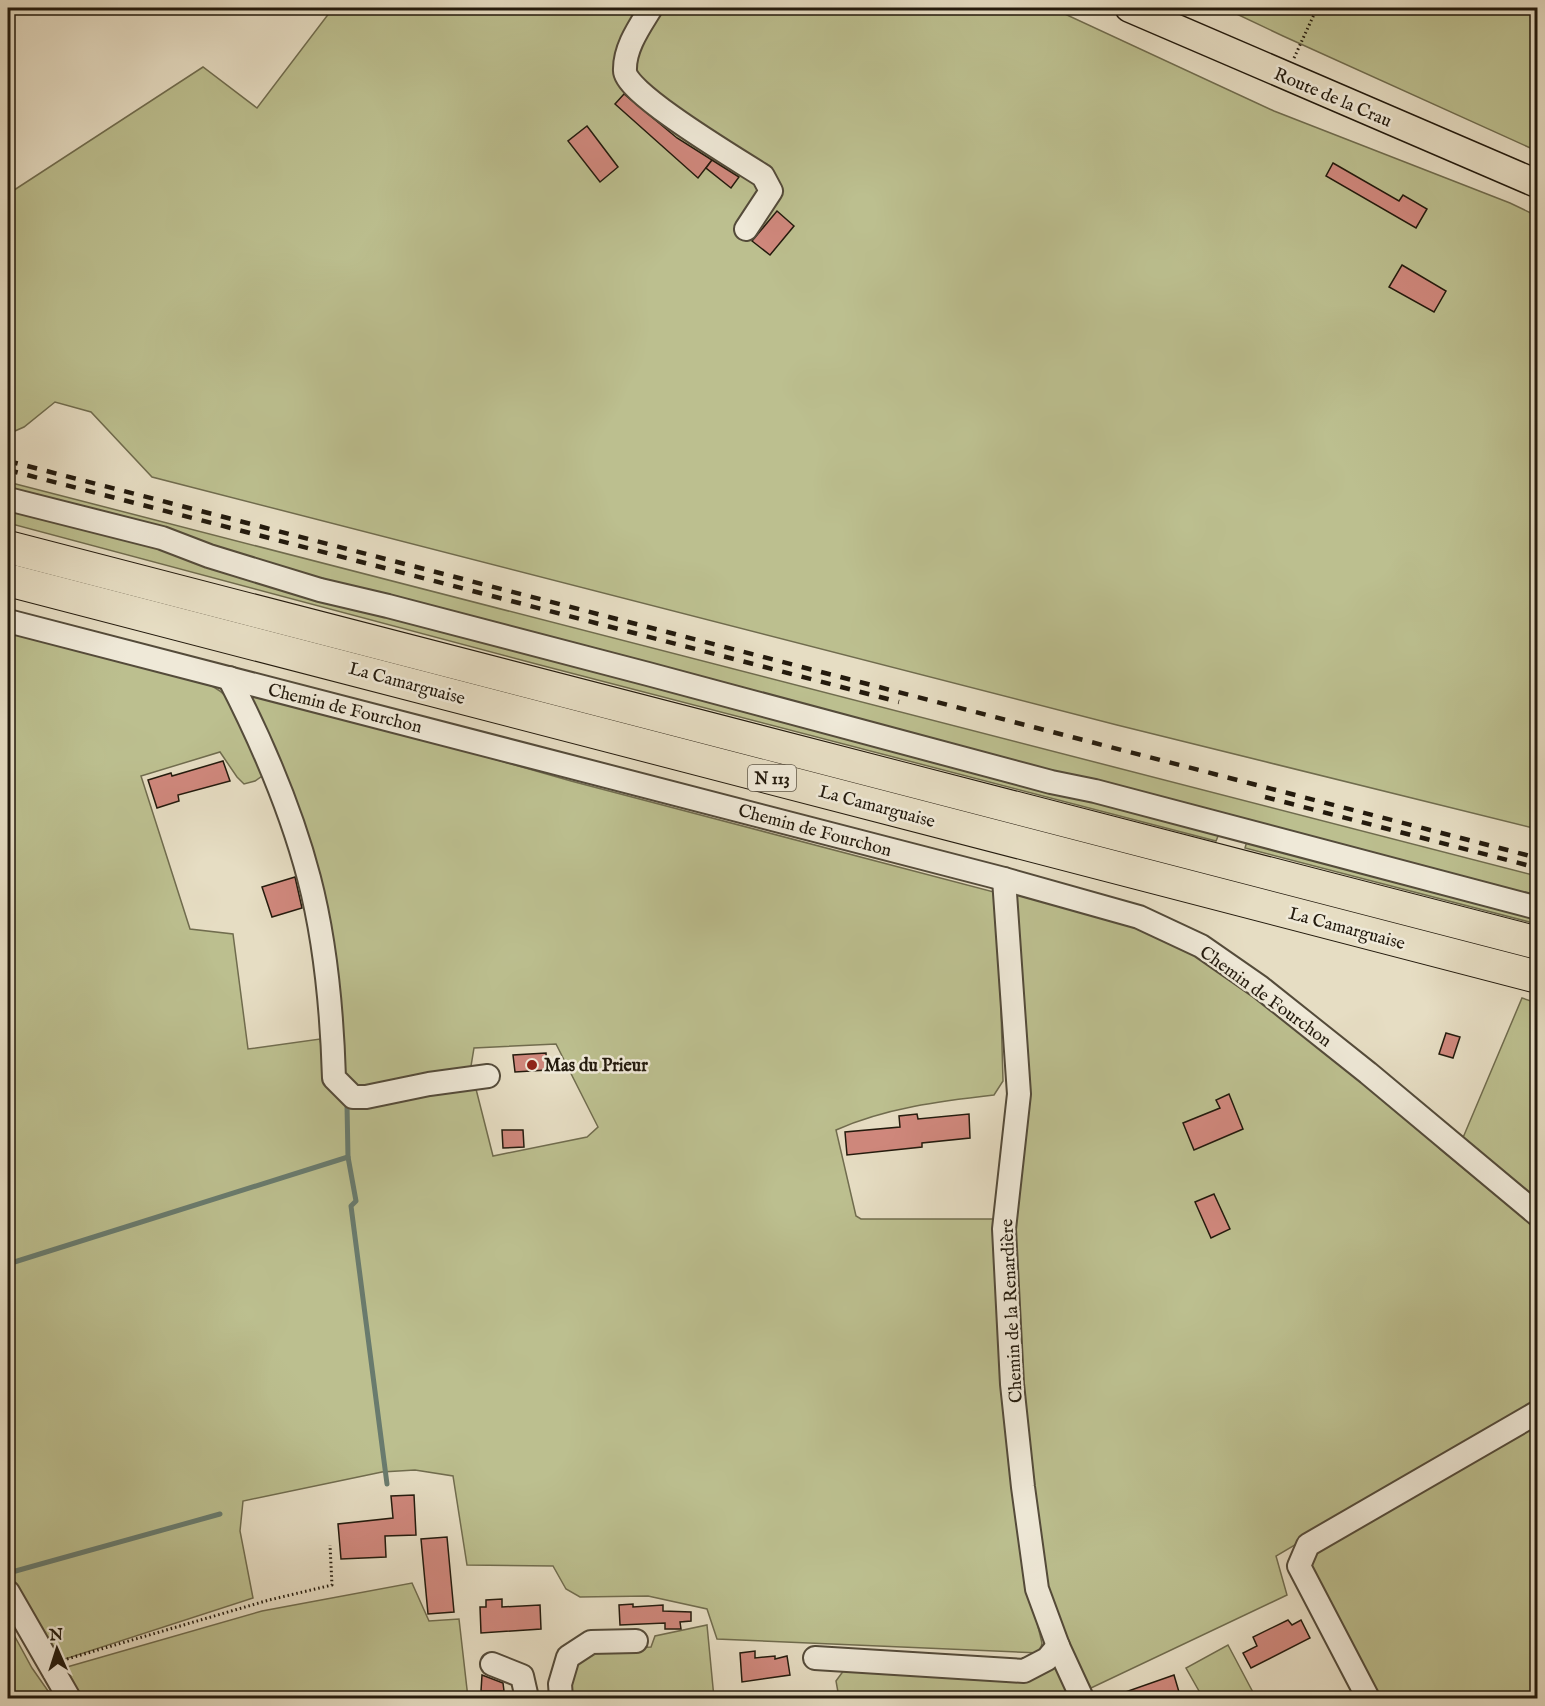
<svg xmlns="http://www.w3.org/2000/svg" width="1545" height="1706" viewBox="0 0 1545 1706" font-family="'IM FELL English',serif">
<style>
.green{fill:#bcbf8f;stroke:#706c4e;stroke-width:1.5}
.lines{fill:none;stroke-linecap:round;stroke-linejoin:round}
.stream{stroke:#697b6e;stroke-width:5}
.building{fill:#d0887d;stroke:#231a0d;stroke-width:1.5}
.minor-casing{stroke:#544b3a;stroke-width:26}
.major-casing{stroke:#231a0d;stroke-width:30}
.highway-casing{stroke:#231a0d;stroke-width:34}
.path{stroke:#231a0d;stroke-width:3;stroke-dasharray:1.5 3;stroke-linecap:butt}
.minor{stroke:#efe9d8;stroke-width:22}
.major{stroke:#e6ddc3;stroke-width:27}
.highway{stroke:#e6ddc3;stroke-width:32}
.rail{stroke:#231a0d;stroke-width:4.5;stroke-dasharray:10 10;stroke-linecap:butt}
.poi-dot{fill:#8f2418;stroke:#efe9d8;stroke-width:2}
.labels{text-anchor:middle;stroke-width:5;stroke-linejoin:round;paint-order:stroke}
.shield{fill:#efe9d8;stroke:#60584a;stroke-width:1.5}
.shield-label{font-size:16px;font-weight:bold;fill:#231a0d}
.street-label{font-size:18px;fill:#231a0d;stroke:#efe9d8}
.poi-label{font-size:18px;font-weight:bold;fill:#231a0d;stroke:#efe9d8;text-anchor:start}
</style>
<rect width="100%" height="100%" fill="#e6ddc3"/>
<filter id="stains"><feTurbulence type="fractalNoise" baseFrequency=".00333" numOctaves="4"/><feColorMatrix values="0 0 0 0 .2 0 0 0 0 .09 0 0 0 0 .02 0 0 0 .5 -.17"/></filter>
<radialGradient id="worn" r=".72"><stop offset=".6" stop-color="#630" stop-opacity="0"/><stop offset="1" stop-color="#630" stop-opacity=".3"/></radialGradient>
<!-- green -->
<g class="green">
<path d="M 333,8 L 1052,8 L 1274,111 L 1510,203 L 1537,216 L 1537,829 L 1117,725 L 152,477 L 91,412 L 55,402 L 24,427 L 8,434 L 8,194 L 203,67 L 257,108 Z"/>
<path d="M 1224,8 L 1537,8 L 1537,151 L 1283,36 Z"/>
<path d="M 8,482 L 1537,876 L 1537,924 L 1245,848 L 1247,841 L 1219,834 L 1216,841 L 540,665 L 8,523 Z"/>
<path d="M 8,631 L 212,686 C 243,702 253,743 265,774 L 255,781 L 244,784 L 237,777 L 220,752 L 141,776 L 190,929 L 233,934 L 248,1049 L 320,1039 L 327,1080 L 333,1091 L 476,1089 L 493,1156 L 587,1137 L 598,1127 L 556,1044 L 474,1048 L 470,1072 L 358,1089 L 344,1080 L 337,1008 L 251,697 L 259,692 L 571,781 L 994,892 L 1000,976 L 1003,1081 L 994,1095 C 941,1101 885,1108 836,1130 L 856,1216 L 861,1219 L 996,1219 L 1025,1573 L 1042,1643 L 1040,1653 L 717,1639 L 707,1609 L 648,1596 L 580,1597 L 566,1589 L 553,1566 L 467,1565 L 453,1476 L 415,1470 L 382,1472 L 243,1501 L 240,1531 L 253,1598 L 59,1661 L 47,1647 L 8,1575 Z"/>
<path d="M 1016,888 L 1101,913 L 1192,949 L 1371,1082 L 1441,1150 L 1537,1229 L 1537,1402 L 1276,1556 L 1287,1595 L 1091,1688 L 1055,1628 L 1028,1478 L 1013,1234 Z"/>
<path d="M 1522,998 L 1537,1003 L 1537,1205 L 1462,1140 Z"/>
<path d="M 1537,1422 L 1537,1698 L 1373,1698 L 1302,1559 Z"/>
<path d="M 412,1583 L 429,1621 L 459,1619 L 468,1698 L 77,1698 L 60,1669 L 262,1611 Z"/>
<path d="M 8,1624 L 32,1668 L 53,1698 L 8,1698 Z"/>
<path d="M 707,1625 L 714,1698 L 569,1698 L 575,1666 L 598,1649 L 651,1647 L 655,1636 Z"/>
<path d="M 1228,1645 L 1256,1698 L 1203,1698 L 1186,1668 Z"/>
<path d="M 1057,1664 L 1073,1698 L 839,1698 L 836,1681 L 844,1670 Z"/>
</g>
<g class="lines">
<!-- stream -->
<g class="stream">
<path d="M 347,1105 L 348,1157 L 356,1201 L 351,1206 L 387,1484"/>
<path d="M 8,1264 L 348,1157"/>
<path d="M 12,1572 L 220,1514"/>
</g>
</g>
<!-- building -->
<g class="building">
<path d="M 624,94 L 677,138 L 712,160 L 698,178 L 615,104 Z"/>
<path d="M 587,126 L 618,167 L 600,182 L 568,141 Z"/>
<path d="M 712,160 L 739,177 L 731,188 L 706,168 Z"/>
<path d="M 1333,163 L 1399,201 L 1403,195 L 1427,209 L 1416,228 L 1326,176 Z"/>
<path d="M 777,211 L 794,226 L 770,255 L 752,241 Z"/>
<path d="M 1402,265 L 1446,291 L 1434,312 L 1389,287 Z"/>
<path d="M 223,761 L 230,781 L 178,795 L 179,801 L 157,808 L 148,780 L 171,773 L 172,776 Z"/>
<path d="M 295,877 L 302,908 L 272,917 L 262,887 Z"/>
<path d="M 1446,1033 L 1460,1037 L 1453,1058 L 1439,1054 Z"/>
<path d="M 546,1053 L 547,1070 L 515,1072 L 513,1055 Z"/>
<path d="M 1229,1094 L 1243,1129 L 1194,1150 L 1183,1123 L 1220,1108 L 1216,1100 Z"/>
<path d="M 917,1114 L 918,1119 L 969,1114 L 970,1138 L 922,1143 L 922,1147 L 847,1155 L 845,1132 L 900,1127 L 899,1116 Z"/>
<path d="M 502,1130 L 523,1130 L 524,1147 L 503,1148 Z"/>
<path d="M 1214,1194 L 1230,1229 L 1211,1238 L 1195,1202 Z"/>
<path d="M 414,1495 L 416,1535 L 385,1536 L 386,1557 L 341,1559 L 338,1524 L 393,1518 L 391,1496 Z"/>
<path d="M 447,1537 L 454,1612 L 428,1614 L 421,1539 Z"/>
<path d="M 502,1599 L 502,1607 L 540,1605 L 541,1629 L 481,1633 L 480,1607 L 486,1607 L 486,1600 Z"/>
<path d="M 633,1604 L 633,1607 L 663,1605 L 663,1611 L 691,1612 L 691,1621 L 680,1622 L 681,1629 L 665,1629 L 665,1623 L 620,1625 L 619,1605 Z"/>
<path d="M 1288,1620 L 1292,1625 L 1301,1620 L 1310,1638 L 1251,1668 L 1243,1653 L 1257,1646 L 1253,1637 Z"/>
<path d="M 755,1651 L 755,1658 L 775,1656 L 775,1659 L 787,1656 L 790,1675 L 742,1682 L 740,1653 Z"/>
<path d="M 482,1675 L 503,1683 L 504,1691 L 481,1691 Z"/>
<path d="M 1174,1675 L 1179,1692 L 1161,1698 L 1160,1694 L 1148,1698 L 1112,1698 L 1111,1697 Z"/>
</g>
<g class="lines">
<!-- minor casing -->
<g class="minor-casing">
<g id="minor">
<path d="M 651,8 C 640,26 624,48 625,71 C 625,93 740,161 763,176 L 771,191 L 746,229"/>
<path d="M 8,499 L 162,538 L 209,556 L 320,590 L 388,606 L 648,674 L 1051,782 L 1095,791 L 1538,908"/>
<path d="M 8,621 L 1004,879 L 1139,917 L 1201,946 L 1260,987 L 1368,1073 L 1538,1215"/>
<path d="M 229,678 C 262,742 291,809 309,878 C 326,943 332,1012 334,1078 L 353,1097 L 366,1097 L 429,1084 L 488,1076"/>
<path d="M 1004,879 L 1019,1094 L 1004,1229 L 1012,1384 L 1023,1487 L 1037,1589 L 1058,1646 L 1082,1698"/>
<path d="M 8,1592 L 69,1698"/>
<path d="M 815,1658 L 1024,1671 L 1047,1659 L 1058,1646"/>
<path d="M 492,1664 L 522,1676 L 527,1698"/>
<path d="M 561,1698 L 560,1684 L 568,1657 L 591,1642 L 636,1641"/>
<path d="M 1368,1698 L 1299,1566 L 1308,1545 L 1538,1412"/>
</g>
</g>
<!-- major casing -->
<g class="major-casing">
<path id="major" d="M 1129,8 L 1538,184"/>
</g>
<!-- highway casing -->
<g class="highway-casing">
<g id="highway">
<path d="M 8,547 L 1538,943"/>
<path d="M 8,580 L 1538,977"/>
</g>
</g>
<!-- path -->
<g class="path">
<path d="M 1294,58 L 1317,8"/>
<path d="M 67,1659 L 269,1600 L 332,1585 L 330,1545"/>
</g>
<!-- minor -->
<use href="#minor" class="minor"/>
<!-- major -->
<use href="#major" class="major"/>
<!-- highway -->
<use href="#highway" class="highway"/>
<!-- rail -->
<g class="rail">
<path d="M 8,461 L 1538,858"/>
<path d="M 8,470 L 899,702"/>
<path d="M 1265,797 L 1538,868"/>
</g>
</g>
<!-- markers -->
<circle class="poi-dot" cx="532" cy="1065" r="6"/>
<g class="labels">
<!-- shield labels -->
<rect class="shield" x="748" y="765" width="48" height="26" rx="4.5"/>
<g class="shield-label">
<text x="772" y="784">N 113</text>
</g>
<!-- street labels -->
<g class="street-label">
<text transform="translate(1333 97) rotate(23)" y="6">Route de la Crau</text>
<text transform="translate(407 683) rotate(15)" y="6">La Camarguaise</text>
<text transform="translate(345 708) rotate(14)" y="6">Chemin de Fourchon</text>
<text transform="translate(877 806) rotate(15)" y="6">La Camarguaise</text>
<text transform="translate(815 830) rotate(15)" y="6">Chemin de Fourchon</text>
<text transform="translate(1347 928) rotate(15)" y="6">La Camarguaise</text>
<text transform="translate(1266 996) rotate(36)" y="6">Chemin de Fourchon</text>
<text transform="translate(1011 1311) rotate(-93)" y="6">Chemin de la Renardière</text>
</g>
<!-- poi labels -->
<g class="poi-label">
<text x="544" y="1071">Mas du Prieur</text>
</g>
</g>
<!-- margin -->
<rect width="1545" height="1706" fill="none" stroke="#e6ddc3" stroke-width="30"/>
<rect x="9" y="9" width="1527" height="1688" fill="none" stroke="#231a0d" stroke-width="3"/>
<rect x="15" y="15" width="1515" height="1676" fill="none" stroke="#231a0d" stroke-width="1.5"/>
<!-- north arrow -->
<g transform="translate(57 1649) rotate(357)" stroke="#efe9d8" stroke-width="4.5" paint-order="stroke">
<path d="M0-4.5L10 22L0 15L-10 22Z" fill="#231a0d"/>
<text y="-9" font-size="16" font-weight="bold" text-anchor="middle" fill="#231a0d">N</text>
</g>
<rect width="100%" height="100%" filter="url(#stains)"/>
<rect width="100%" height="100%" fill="url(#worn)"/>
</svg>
